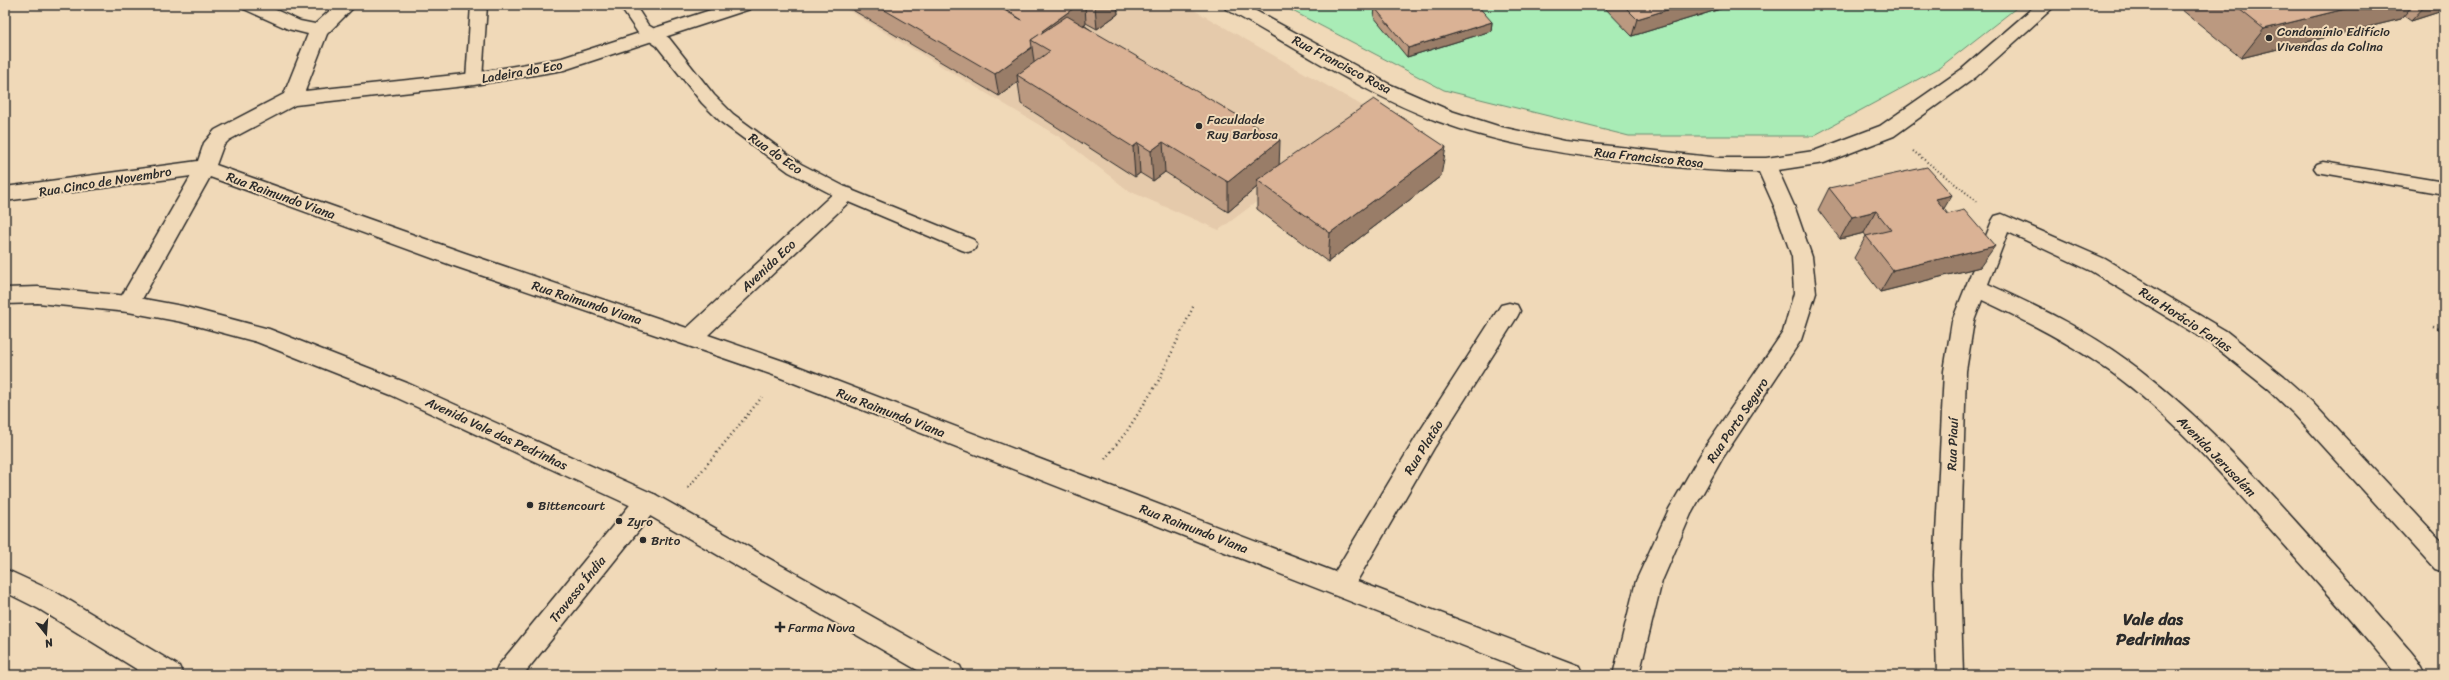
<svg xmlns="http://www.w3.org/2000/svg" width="2449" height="680" viewBox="0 0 2449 680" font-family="Sriracha,sans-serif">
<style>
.built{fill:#e5caab}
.green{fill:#a9ecb6;stroke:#6a8c70}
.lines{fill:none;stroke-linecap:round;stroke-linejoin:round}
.service-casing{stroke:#2b2b2b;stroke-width:3}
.minor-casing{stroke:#2b2b2b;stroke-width:3}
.tertiary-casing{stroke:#2b2b2b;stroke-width:3}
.path-far1{stroke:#2b2b2b;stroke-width:2;stroke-dasharray:1 2.5;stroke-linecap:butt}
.path{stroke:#2b2b2b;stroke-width:2.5;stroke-dasharray:1 3.5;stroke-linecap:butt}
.service{fill:#f0d9b8;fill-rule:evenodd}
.minor{fill:#f0d9b8;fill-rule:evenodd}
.tertiary{fill:#f0d9b8;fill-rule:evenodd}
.wall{fill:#bb9980;stroke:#2b2b2b}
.shaded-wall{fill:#997d68;stroke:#2b2b2b}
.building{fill:#dab295;stroke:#2b2b2b}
.poi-dot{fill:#2b2b2b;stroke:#f0d9b8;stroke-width:1.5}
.labels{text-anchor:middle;stroke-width:4;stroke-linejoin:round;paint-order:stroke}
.poi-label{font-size:13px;fill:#2b2b2b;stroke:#f0d9b8;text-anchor:start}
.street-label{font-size:13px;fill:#2b2b2b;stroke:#f0d9b8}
.district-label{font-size:17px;font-weight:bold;fill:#2b2b2b;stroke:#f0d9b8}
</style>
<rect width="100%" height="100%" fill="#f0d9b8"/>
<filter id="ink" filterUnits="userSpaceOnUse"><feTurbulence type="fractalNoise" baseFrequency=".025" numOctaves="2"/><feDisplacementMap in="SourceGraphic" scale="8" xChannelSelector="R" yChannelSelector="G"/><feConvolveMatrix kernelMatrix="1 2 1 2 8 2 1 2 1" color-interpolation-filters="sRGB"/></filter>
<g filter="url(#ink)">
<!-- built -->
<path class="built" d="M 839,5 L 1185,5 L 1375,113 L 1219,230 L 1129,191 L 1061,138 Z"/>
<!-- green -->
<path class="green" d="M 1281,5 L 2020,5 L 1939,68 L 1813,136 L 1629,136 L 1444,90 Z"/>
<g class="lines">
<!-- service casing -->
<g class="service-casing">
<g id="service">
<path d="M 471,5 L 487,5 L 482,79 L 480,83 L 468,83 L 466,79 Z"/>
<path d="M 619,5 L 635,5 L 648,25 L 669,38 L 714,95 L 733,114 L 801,164 L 851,190 L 974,240 L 977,245 L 974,250 L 968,252 L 962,250 L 839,198 L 789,172 L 721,122 L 702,103 L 657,46 L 638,33 Z"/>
<path d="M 2323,162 L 2444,182 L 2444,194 L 2317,172 L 2314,168 L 2317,164 Z"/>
</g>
</g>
<!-- minor casing -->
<g class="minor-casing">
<g id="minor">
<path d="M 241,5 L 265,5 L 300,21 L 315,24 L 336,5 L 356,5 L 327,34 L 305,91 L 474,73 L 562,58 L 726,5 L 753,5 L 750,9 L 564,70 L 474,85 L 295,105 L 229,140 L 223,146 L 216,165 L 465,253 L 687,328 L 838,189 L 845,187 L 852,189 L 855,194 L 852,199 L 708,335 L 792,364 L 1335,572 L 1418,434 L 1501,305 L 1509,303 L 1517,305 L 1520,311 L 1517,317 L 1434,448 L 1357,581 L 1579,666 L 1583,675 L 1538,675 L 776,376 L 451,265 L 210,177 L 136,310 L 128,312 L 120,310 L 117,304 L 191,176 L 5,201 L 5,187 L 198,161 L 204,143 L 215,130 L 284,94 L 308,34 L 288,29 L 244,9 Z"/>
<path d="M 1223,5 L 1245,5 L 1389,84 L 1451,111 L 1501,127 L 1565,141 L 1720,158 L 1766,158 L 1814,151 L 1880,126 L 1962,69 L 2036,5 L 2056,5 L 1976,77 L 1894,136 L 1824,163 L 1778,170 L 1795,208 L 1812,257 L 1816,293 L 1801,340 L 1722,459 L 1691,514 L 1662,581 L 1639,675 L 1613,675 L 1636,581 L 1669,509 L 1706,445 L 1783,332 L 1794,293 L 1792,257 L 1775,208 L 1759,172 C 1719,172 1681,168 1641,163 C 1572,156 1503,145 1437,121 C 1363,93 1295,47 1226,9 Z"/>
<path d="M 2002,214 L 2105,259 L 2226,331 L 2284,377 L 2311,401 L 2444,544 L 2444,572 L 2435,569 L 2295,415 L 2268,389 L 2210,343 L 2091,271 L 2008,232 L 1988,284 C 2036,306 2085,329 2128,361 C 2209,420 2275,499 2342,573 C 2361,594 2379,615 2398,637 C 2408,649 2420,660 2426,675 L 2397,675 C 2354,622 2309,572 2264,522 C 2217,469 2169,414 2111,372 C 2071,344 2027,321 1982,300 L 1974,321 L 1966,371 L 1960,574 L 1963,675 L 1937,675 L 1934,574 L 1944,371 L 1952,321 L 1992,221 L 1995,216 Z"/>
<path d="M 647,492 L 656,495 L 659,502 L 656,509 L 523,675 L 494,675 L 498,666 L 638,495 Z"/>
<path d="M 5,569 L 57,593 L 179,666 L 183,675 L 146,675 L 39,609 L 5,592 Z"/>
</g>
</g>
<!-- tertiary casing -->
<g class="tertiary-casing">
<path id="tertiary" d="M 38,287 L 128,296 L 182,306 L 269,329 L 407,383 L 656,495 L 960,666 L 964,675 L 926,675 L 638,509 L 391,395 L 257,342 L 182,322 L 128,312 L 38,303 L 5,304 L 5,288 Z"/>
</g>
<!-- path-far1 -->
<path class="path-far1" d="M 1913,151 L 1978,202"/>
<!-- path -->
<g class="path">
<path d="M 2434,327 L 2444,330"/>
<path d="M 1105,459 L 1127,431 L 1158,382 L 1194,305"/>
<path d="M 688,488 L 762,397"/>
</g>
<!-- service -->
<use href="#service" class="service"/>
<!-- minor -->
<use href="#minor" class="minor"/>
<!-- tertiary -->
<use href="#tertiary" class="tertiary"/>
</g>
<!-- wall -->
<g class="wall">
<path d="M 844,5 L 1117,5 L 1118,14 L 1097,29 L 1086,23 L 1084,25 L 1279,165 L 1441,176 L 1328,262 L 1257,209 L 1257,187 L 1228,212 L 1165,172 L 1153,181 L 1140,173 L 1135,177 L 1021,104 L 1018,82 L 999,96 Z"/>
<path d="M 1602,5 L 1733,5 L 1632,36 Z"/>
<path d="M 2176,5 L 2444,5 L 2444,13 L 2439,12 L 2411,21 L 2404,16 L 2401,19 L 2241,58 Z"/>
<path d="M 1375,8 L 1492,22 L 1491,31 L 1407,57 L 1374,17 Z"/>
<path d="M 1829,188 L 1944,209 L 1980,267 L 1880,292 L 1854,258 L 1866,236 L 1864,233 L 1840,239 L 1818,210 Z"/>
</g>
<!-- shaded-wall -->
<g class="shaded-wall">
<path d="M 1011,5 L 1025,5 L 1007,10 L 1010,31 L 1004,10 Z"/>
<path d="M 1078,5 L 1085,5 L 1086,23 L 1051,48 L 1050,51 L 1042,31 Z"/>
<path d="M 1096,5 L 1117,5 L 1118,14 L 1097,29 L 1095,6 Z"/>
<path d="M 1683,5 L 1733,5 L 1632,36 L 1637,19 Z"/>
<path d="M 2361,5 L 2413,5 L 2401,19 L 2241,58 L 2264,29 Z"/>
<path d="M 2426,5 L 2444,5 L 2444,7 L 2439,12 L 2411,21 Z"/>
<path d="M 1492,22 L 1491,31 L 1407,57 L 1408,48 Z"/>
<path d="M 1032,47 L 1035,69 L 1017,75 L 1018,82 L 999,96 L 995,74 Z"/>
<path d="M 1280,140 L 1279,169 L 1257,180 L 1257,187 L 1228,212 L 1228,182 Z"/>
<path d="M 1163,142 L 1165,172 L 1153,181 L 1151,151 Z"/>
<path d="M 1138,143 L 1140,173 L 1135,177 L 1133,147 Z"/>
<path d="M 1446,147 L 1441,176 L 1328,262 L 1330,233 Z"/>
<path d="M 1952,195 L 1939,217 L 1936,199 Z"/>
<path d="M 1876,211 L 1864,233 L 1840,239 L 1852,217 Z"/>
<path d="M 1995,246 L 1980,267 L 1880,292 L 1893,270 Z"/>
</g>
<!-- building -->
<g class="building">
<path d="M 876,5 L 1012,5 L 1004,10 L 1022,20 L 1007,10 L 1014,5 L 1078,5 L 1042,31 L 1044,32 L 1031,40 L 1032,47 L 995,74 Z"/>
<path d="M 1384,5 L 1477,5 L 1492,22 L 1408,48 L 1375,8 Z"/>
<path d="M 1623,5 L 1683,5 L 1637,19 Z"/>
<path d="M 2234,5 L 2361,5 L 2264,29 Z"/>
<path d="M 1067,16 L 1280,140 L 1228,182 L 1163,142 L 1151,151 L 1138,143 L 1133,147 L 1017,75 L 1050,51 L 1031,40 Z"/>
<path d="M 1374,99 L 1446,147 L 1330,233 L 1257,180 Z"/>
<path d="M 1927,167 L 1952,195 L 1936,199 L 1948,214 L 1964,210 L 1995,246 L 1893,270 L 1866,236 L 1891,230 L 1876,211 L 1852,217 L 1829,188 Z"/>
</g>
</g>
<!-- markers -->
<g class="poi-dot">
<circle cx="2269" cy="38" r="4"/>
<circle cx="1199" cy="126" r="4"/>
<circle cx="530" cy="505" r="4"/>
<circle cx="619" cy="521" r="4"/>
<circle cx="643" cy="540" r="4"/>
<path d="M778 621h4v4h4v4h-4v4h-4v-4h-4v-4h4z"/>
</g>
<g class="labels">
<!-- poi labels -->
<g class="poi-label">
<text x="2277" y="36">Condomínio Edifício<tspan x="2277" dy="15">Vivendas da Colina</tspan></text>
<text x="1207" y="124">Faculdade<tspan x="1207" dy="15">Ruy Barbosa</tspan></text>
<text x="538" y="510">Bittencourt</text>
<text x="627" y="526">Zyro</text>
<text x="651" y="545">Brito</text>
<text x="788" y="632">Farma Nova</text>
</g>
<!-- street labels -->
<g class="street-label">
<text transform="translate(1342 64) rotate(28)" y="5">Rua Francisco Rosa</text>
<text transform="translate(522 71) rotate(-10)" y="5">Ladeira do Eco</text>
<text transform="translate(776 153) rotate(35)" y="5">Rua do Eco</text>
<text transform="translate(1649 157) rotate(6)" y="5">Rua Francisco Rosa</text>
<text transform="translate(105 181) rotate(-9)" y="5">Rua Cinco de Novembro</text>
<text transform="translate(281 195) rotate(20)" y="5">Rua Raimundo Viana</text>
<text transform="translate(768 265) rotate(-43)" y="5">Avenida Eco</text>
<text transform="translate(587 302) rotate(18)" y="5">Rua Raimundo Viana</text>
<text transform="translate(2186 319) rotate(33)" y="5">Rua Horácio Farias</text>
<text transform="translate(891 412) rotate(21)" y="5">Rua Raimundo Viana</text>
<text transform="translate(1737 420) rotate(-56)" y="5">Rua Porto Seguro</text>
<text transform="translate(497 433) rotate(25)" y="5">Avenida Vale das Pedrinhas</text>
<text transform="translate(1952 444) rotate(-88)" y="5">Rua Piauí</text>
<text transform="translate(1423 447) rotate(-58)" y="5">Rua Platão</text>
<text transform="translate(2217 456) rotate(46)" y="5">Avenida Jerusalém</text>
<text transform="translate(1194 528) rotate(21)" y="5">Rua Raimundo Viana</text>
<text transform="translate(577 589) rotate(-51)" y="5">Travessa Índia</text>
</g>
<!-- district labels -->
<g class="district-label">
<text x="2153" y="625">Vale das<tspan x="2153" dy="20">Pedrinhas</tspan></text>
</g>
</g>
<!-- margin -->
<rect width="2449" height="680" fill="none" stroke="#f0d9b8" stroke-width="20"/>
<rect x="10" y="10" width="2429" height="660" fill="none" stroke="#2b2b2b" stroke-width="1.5" filter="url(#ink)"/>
<!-- north arrow -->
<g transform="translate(46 634) rotate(163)" stroke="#f0d9b8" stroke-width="3" paint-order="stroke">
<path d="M0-3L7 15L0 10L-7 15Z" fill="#2b2b2b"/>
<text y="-6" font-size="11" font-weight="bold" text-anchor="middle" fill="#2b2b2b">N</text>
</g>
</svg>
